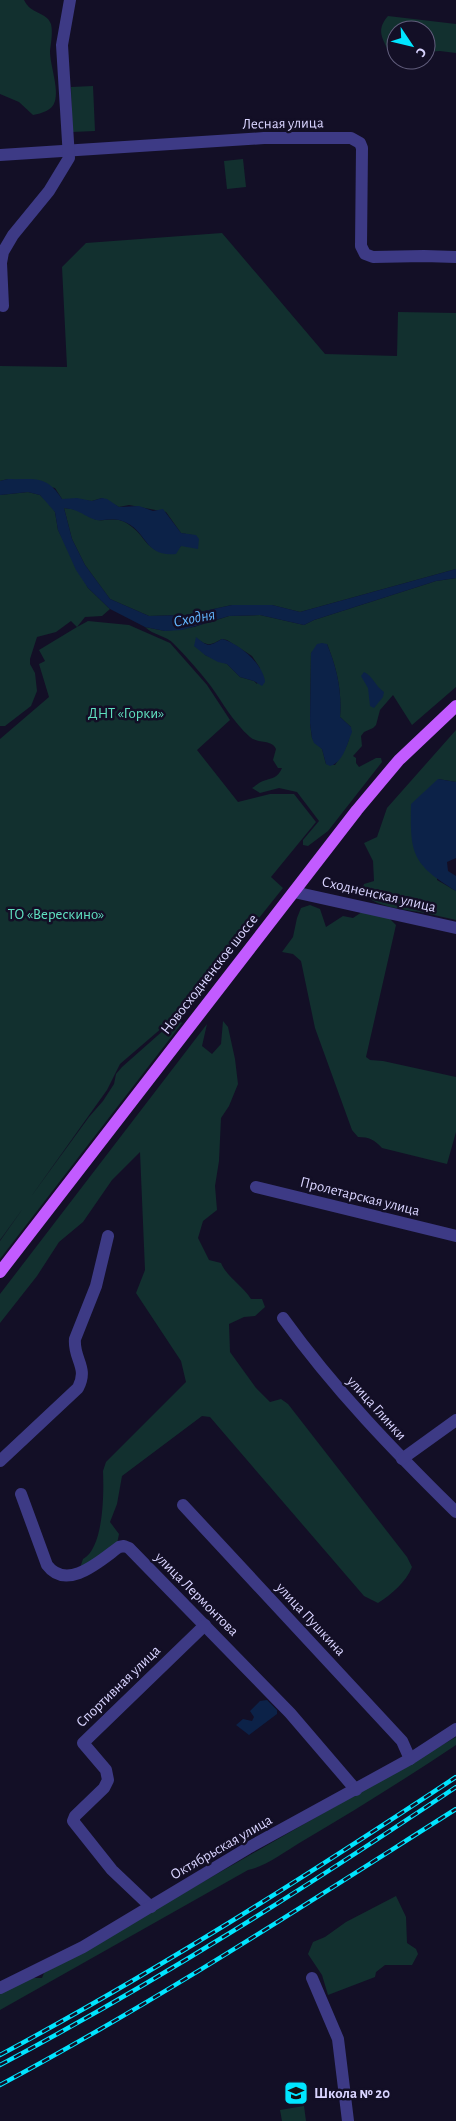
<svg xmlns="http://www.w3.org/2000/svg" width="456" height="2121" viewBox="0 0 456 2121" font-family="'Alegreya Sans',sans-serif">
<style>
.green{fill:#12302f;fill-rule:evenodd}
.water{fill:#0c2248}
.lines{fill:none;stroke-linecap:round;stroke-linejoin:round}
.minor{stroke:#3d3a85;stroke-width:12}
.major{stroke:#c25bff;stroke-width:12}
.rail-casing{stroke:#00e5ff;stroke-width:4.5}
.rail{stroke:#130f26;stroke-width:2.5;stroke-dasharray:8;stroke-linecap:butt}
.labels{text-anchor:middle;stroke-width:5;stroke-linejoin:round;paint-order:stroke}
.street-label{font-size:15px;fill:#d9d4ff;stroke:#130f26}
.park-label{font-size:15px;fill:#5fe0c0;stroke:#130f26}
.poi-label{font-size:15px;font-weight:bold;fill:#d9d4ff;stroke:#130f26;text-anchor:start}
.water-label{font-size:16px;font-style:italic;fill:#62b6ff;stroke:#130f26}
</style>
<rect width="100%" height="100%" fill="#130f26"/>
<!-- green -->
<g class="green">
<path d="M 0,0 L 24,0 C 31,15 46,11 51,24 C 53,32 51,43 50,51 C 50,65 59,88 55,101 C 52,111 42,113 33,115 L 19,102 L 0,94 Z"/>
<path d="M 388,16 L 456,24 L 456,53 L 440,51 L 426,52 L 426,30 L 396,30 L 396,53 L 388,50 C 381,36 377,29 388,16 Z"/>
<path d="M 93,86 L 95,131 L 72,132 L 71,87 Z"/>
<path d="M 243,159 L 246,187 L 227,189 L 224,161 Z"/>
<path d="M 222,233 L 325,354 L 397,356 L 398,312 L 456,313 L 456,569 L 300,612 L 272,605 L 232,605 L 186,615 L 149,616 L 110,599 L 85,565 L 72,539 L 64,508 C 71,509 78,509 84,512 C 87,514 90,517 94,519 C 106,523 115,515 128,524 C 148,537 143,551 172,554 L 181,546 L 190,546 L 192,535 L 181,533 L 166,512 L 129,505 L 119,507 L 102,498 L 92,501 L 62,499 L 55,488 L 8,479 L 0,481 L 0,366 L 67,367 L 62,267 L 86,243 Z"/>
<path d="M 28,492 L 40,495 L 49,503 L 55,512 L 58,530 L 88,588 L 110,609 L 102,616 L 85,617 L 77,627 L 88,621 L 129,625 L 170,643 L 207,685 L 230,720 L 197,750 L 238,802 L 270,794 L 294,794 L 316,822 L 271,877 L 283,888 L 192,1002 L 120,1064 L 107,1090 L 30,1198 L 89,1117 L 103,1101 L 114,1084 L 116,1074 L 122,1067 L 174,1021 L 179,1020 L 182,1023 L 0,1259 L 0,1241 L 24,1207 L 0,1240 L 0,739 L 49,697 L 39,664 L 45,661 L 39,650 L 77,627 L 71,621 L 56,632 L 37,637 L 30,659 L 30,664 L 35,673 L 37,691 L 31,706 L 5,726 L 0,726 L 0,495 Z"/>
<path d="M 456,578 L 456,687 L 412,725 L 393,695 L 380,710 L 376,725 L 373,728 L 364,732 L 361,736 L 362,746 L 353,756 L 356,758 L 356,763 L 359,767 L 376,758 L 381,758 L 382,762 L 328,831 L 308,846 L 303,845 L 303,840 L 319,821 L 297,792 L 279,788 L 260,793 L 252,788 C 256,786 258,783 263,781 C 272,778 278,778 282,768 L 278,768 L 273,760 L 276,749 C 272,739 258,744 250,737 C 233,722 223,703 210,685 C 199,671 187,657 174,644 C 167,636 153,635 145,627 L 165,631 L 194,627 L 229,616 L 260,615 L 304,625 L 314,620 L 436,581 ZM 196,638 C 208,647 211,645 222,639 L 227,640 L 252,656 L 260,668 L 257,684 L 254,681 L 240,677 L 227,664 L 205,655 ZM 327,644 C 337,668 342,692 340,717 L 351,727 C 350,743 344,752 335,765 L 326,764 L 322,749 L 312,738 L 310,723 L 311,653 Z"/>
<path d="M 456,730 L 456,782 L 438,779 L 437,880 L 456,891 L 456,920 C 446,918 435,915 425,913 C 402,909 379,908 361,893 L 364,884 L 374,881 L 373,861 L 364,843 L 377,837 L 387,808 Z"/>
<path d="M 310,905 L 320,909 L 326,927 L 343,916 L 353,918 L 362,912 L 389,918 L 396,925 L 366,1057 L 370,1060 L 383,1061 L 456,1077 L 456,1132 L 447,1164 L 382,1148 C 375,1140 369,1137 358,1137 L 352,1130 L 315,1028 L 301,961 L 293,954 L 282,952 L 293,937 L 297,918 L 301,908 Z"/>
<path d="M 223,1021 L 228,1027 L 235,1059 L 238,1084 L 229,1106 L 221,1118 L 219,1161 L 215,1186 L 217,1210 L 203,1221 L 198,1238 L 209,1260 L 221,1263 C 227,1277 242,1285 251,1299 L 262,1299 L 265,1307 L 255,1316 L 244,1317 L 229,1324 L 230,1352 L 256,1388 L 270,1402 L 281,1399 L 288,1404 L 407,1557 L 412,1567 C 406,1582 392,1594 378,1603 L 364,1596 L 210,1417 L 202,1416 L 122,1476 L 117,1504 L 110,1522 L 119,1534 L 117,1544 L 80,1568 L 83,1559 C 104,1548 104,1492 103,1471 L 106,1462 L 186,1382 L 181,1361 L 136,1293 L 145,1270 L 140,1152 L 112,1180 L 83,1222 L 59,1242 L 37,1276 L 0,1323 L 0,1294 L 207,1024 L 202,1046 L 212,1054 L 221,1044 Z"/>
<path d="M 456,1737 L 456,1745 C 405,1779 354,1811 301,1842 C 284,1852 267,1866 248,1870 L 0,2010 L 0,1992 L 32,1978 L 42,1978 L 44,1973 Z"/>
<path d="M 396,1896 L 406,1917 L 407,1943 L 416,1949 L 418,1954 L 412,1965 L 385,1965 L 376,1972 L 375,1977 L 328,1995 L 322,1975 L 308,1954 L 313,1942 L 325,1937 L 346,1922 Z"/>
<path d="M 304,2106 L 306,2121 L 282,2121 L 280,2110 Z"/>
</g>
<!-- water -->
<g class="water">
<path d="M 8,479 C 34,480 46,474 62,499 L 77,498 L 92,501 L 102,498 L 107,499 L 119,507 L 139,506 L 153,511 L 163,509 L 181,533 L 196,535 L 199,539 L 198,549 L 181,546 L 176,554 C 145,557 148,534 127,523 C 112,515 103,523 93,519 C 81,514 80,510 64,508 L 72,539 L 85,565 L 110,599 L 149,616 L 186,615 L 232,605 L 272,605 L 300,612 L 456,569 L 456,578 L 436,581 L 314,620 L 304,625 L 260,615 L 229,616 L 182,630 L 165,631 L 145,627 L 110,609 L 88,588 L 76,570 L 58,530 L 55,512 L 40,495 L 28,492 L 0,495 L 0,481 Z"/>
<path d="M 196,637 C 209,648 209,646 222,639 C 239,643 264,665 265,682 L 262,686 L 254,681 L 240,677 L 227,664 L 218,662 L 205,655 L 194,646 Z"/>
<path d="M 322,643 L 327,644 C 337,668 342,691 340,717 L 351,727 L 352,732 C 347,743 344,762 330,766 L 326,764 L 322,749 L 314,743 L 312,738 L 310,723 L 311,653 L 317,644 Z"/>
<path d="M 364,672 C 373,676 375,686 384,692 L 383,697 L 374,708 L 370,706 L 368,688 L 361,676 Z"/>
<path d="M 438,779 L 456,782 L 456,858 L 447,862 L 448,871 L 456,876 L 456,891 C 412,864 410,854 411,804 Z"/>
<path d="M 267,1700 L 277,1710 L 277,1714 L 249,1735 L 236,1725 L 243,1719 L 252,1721 L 254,1717 L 250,1711 L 260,1701 Z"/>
</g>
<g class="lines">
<!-- minor -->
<g class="minor">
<path d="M 0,155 L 264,138 L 351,138 L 360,143 L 362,148 L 361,246 L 365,254 L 373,257 L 424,256 L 456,257"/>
<path d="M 3,306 L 1,263 L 3,252 L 13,235 L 49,191 L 69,158 L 62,45 L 70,0"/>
<path d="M 294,892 L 456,928"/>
<path d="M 256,1187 L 456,1236"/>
<path d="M 283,1318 C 334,1389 394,1451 456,1512"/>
<path d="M 402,1459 L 456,1420"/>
<path d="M 0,1461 L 78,1388 C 89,1367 73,1359 75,1339 L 96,1286 L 108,1236"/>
<path d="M 21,1494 L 47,1565 C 67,1592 101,1560 119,1547 L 124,1546 L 129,1548 L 290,1713 L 356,1790"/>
<path d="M 183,1505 L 402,1741 L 410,1759"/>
<path d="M 151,1907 L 112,1870 L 73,1821 L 75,1816 L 104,1788 L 108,1780 L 106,1770 L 83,1743 L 205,1625"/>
<path d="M 312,1978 L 338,2039 L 348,2121"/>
<path d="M 0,1988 L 83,1947 L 248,1848 L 410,1759 L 456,1729"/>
</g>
<!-- major -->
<path class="major" d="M 0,1272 L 357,810 L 399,760 L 456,706"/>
<!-- rail casing -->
<g class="rail-casing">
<g id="rail">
<path d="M 0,2055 C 157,1971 308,1875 456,1777"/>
<path d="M 0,2065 C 157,1982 308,1886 456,1787"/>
<path d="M 0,2085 C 157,2001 306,1904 456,1809"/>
</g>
</g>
<!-- rail -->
<use href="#rail" class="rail"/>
</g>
<!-- icons -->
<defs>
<g id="school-square" transform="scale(1.25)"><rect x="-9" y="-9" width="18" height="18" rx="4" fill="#00e5ff" stroke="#130f26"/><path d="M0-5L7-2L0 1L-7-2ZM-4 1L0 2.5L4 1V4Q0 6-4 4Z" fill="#111"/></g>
</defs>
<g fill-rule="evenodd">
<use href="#school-square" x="296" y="2093"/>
</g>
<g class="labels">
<!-- street labels -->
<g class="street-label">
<text transform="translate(283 123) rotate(-1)" y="5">Лесная улица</text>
<text transform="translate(379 894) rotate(13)" y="5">Сходненская улица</text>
<text transform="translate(209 974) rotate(-52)" y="5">Новосходненское шоссе</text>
<text transform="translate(360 1196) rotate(14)" y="5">Пролетарская улица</text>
<text transform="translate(377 1408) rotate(48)" y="5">улица Глинки</text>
<text transform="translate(197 1594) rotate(45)" y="5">улица Лермонтова</text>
<text transform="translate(311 1619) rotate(47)" y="5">улица Пушкина</text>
<text transform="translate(118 1686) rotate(-44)" y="5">Спортивная улица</text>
<text transform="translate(221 1847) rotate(-30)" y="5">Октябрьская улица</text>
</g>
<!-- park labels -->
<g class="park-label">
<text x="126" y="718">ДНТ «Горки»</text>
<text x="56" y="919">ТО «Верескино»</text>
</g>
<!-- poi labels -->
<g class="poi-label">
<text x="314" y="2098">Школа № 20</text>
</g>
<!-- water labels -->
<g class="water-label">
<text transform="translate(194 617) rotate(-11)" y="6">Сходня</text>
</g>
</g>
<!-- north arrow -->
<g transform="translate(411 45) rotate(125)"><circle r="24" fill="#130f26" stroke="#625e7d"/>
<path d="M0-4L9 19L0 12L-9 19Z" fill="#00e5ff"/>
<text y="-8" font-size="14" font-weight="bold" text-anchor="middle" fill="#d9d4ff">С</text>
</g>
</svg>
